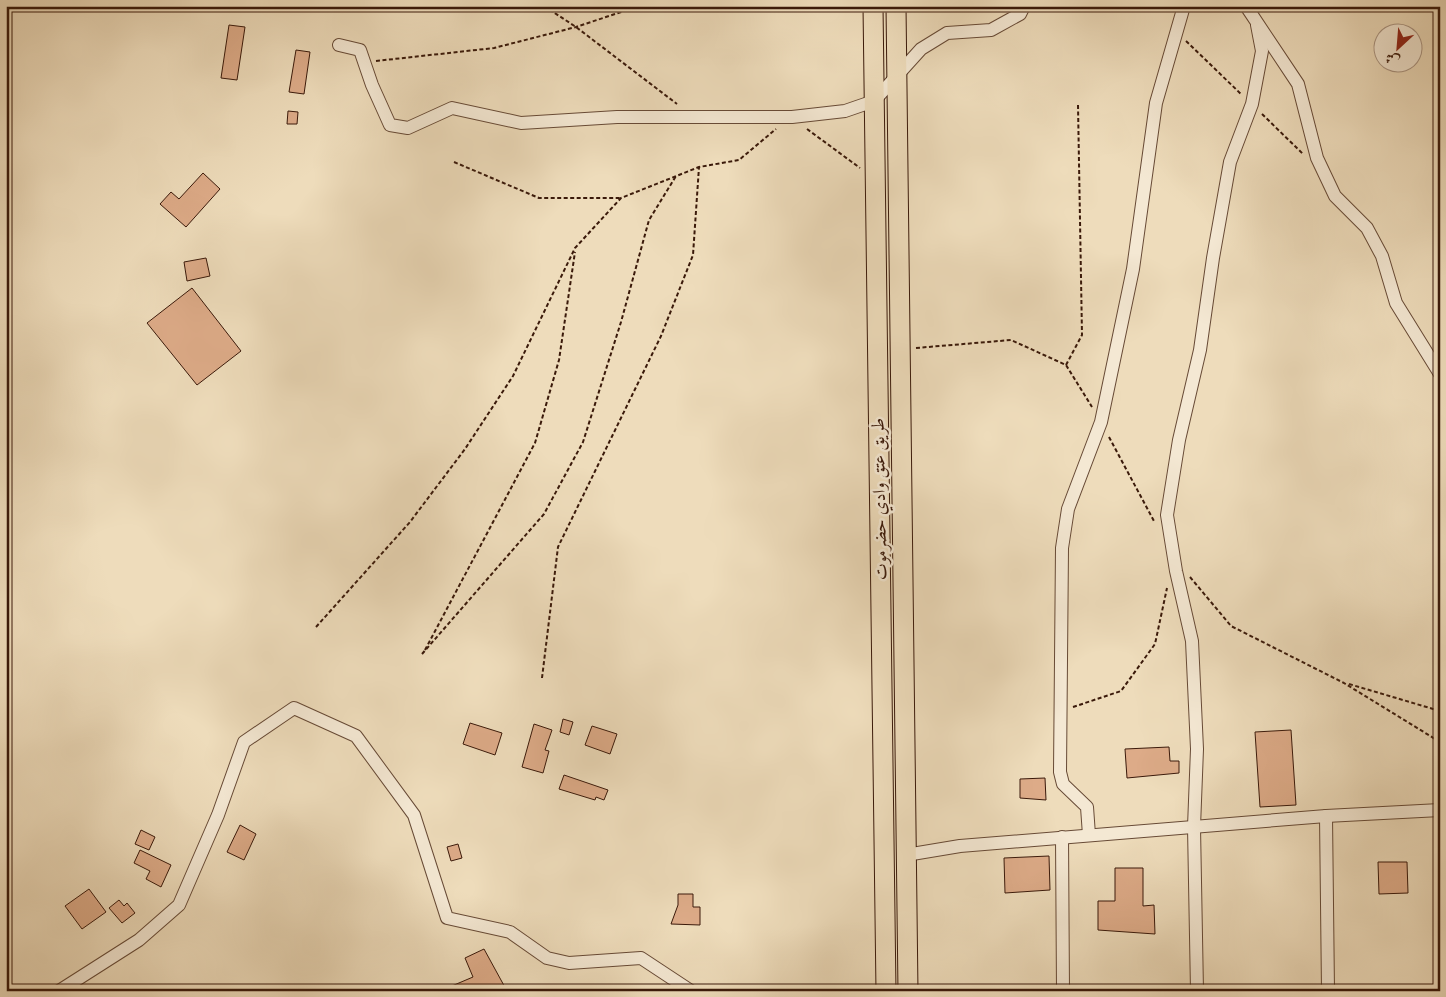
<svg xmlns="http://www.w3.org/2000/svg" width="1446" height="997" viewBox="0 0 1446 997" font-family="'IM FELL English',Amiri,serif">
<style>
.building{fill:#ddab88;stroke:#3a190a}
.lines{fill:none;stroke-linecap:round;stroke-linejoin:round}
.minor-casing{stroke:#674a36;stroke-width:14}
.primary-casing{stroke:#3a190a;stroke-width:21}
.path{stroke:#3a190a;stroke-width:2;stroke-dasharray:4 2.5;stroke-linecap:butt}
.minor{stroke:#f4e8d3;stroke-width:12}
.primary{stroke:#eedcbb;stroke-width:19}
.labels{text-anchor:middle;stroke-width:5;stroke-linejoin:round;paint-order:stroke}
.street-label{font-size:18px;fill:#3a190a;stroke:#f4e8d3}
</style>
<rect width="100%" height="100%" fill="#eedcbb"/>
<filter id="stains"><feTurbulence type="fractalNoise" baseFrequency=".004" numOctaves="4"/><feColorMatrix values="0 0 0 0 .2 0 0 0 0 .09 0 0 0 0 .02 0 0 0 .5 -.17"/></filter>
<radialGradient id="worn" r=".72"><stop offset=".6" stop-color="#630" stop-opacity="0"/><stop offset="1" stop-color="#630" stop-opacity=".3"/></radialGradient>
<!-- building -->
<g class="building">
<path d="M 229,25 L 245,27 L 237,80 L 221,78 Z"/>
<path d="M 296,50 L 310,52 L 304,94 L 289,92 Z"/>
<path d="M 288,111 L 298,112 L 297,124 L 287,124 Z"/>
<path d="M 203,173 L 220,189 L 186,227 L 160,204 L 171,192 L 179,199 Z"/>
<path d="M 206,258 L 210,276 L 187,281 L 184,262 Z"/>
<path d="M 192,288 L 241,351 L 197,385 L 147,323 Z"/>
<path d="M 563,719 L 573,722 L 569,735 L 560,732 Z"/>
<path d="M 470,723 L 502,733 L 495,755 L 463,744 Z"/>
<path d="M 534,724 L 552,730 L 545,750 L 549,751 L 543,773 L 522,767 Z"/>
<path d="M 592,726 L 617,734 L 610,754 L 585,745 Z"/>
<path d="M 1291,730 L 1296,805 L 1260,807 L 1255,732 Z"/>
<path d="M 1169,747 L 1170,761 L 1179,761 L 1179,773 L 1127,778 L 1125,749 Z"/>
<path d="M 564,775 L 608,790 L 604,800 L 596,797 L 595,800 L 559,789 Z"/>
<path d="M 1045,778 L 1046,800 L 1020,798 L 1020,779 Z"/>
<path d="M 240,825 L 256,834 L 244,860 L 227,852 Z"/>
<path d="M 141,830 L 155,837 L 149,850 L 135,844 Z"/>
<path d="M 458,844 L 462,858 L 451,861 L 447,847 Z"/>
<path d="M 140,850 L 171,865 L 161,887 L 146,879 L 150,871 L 134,863 Z"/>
<path d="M 1049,856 L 1050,890 L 1005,893 L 1004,858 Z"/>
<path d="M 1378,862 L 1407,862 L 1408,893 L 1379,894 Z"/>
<path d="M 1115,868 L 1143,868 L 1143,906 L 1154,905 L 1155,934 L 1098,930 L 1098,901 L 1115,901 Z"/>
<path d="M 89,889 L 106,912 L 82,929 L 65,906 Z"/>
<path d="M 678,894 L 693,894 L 693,907 L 700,907 L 700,925 L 671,924 L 678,905 Z"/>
<path d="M 119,900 L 124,906 L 127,903 L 135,913 L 122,923 L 109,908 Z"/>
<path d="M 484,949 L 507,991 L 440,991 L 473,977 L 465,958 Z"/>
</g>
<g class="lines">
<!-- minor casing -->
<g class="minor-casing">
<g id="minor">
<path d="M 1246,6 L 1298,84 L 1317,158 L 1335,196 L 1367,228 L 1382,256 L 1396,303 L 1440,374"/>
<path d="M 339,45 L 360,50 L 372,85 L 390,125 L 408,128 L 452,108 L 521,123 L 617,117 L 792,117 L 845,111 L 874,101 L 921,49 L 947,33 L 991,30 L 1020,14 L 1024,6"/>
<path d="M 1326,816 L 1328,991"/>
<path d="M 1089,835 L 1087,807 L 1063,784 L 1060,772 L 1062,548 L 1068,509 L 1101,422 L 1133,269 L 1156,103 L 1184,6"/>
<path d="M 1062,837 L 1063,991"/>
<path d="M 906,855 L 960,846 L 1326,816 L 1440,810"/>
<path d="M 59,991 L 139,940 L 179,905 L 218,815 L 244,742 L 294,708 L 356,736 L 414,815 L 447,918 L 510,932 L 547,958 L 569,963 L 641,958 L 691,991"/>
<path d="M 1197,991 L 1194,827 L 1197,749 L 1192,641 L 1176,571 L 1167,515 L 1179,440 L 1200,350 L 1213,258 L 1230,162 L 1252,104 L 1262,51 L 1257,25"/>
</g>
</g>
<!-- primary casing -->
<g class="primary-casing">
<g id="primary">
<path d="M 873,6 L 886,991"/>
<path d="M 896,6 L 908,991"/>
</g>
</g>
<!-- path -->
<g class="path">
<path d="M 544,6 L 576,27 L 677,104"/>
<path d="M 1186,41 L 1242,95"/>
<path d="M 376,61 L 494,48 L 576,27 L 639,6"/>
<path d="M 1262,114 L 1303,154"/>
<path d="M 807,129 L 860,168"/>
<path d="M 454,162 L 539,198 L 621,198"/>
<path d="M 916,348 L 1011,340 L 1066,365 L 1092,407"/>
<path d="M 1066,365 L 1082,335 L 1078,105"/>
<path d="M 1109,437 L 1155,523"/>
<path d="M 1190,577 L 1231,626 L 1344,683 L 1440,742"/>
<path d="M 316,627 L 410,522 L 465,449 L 513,376 L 575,248 L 621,198 L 699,167 L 739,160 L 776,129"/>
<path d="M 425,650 L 535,443 L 559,360 L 575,252"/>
<path d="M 422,654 L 544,514 L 583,442 L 621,322 L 649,220 L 676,176"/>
<path d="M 542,678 L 558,547 L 661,336 L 693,255 L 699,167"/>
<path d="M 1349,684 L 1440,711"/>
<path d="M 1073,707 L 1121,691 L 1155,644 L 1167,588"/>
</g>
<!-- minor -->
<use href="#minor" class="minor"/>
<!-- primary -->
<use href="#primary" class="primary"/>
</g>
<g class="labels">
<!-- street labels -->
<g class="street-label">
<text transform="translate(879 499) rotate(-91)" y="6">طريق عتق وادي حضرموت</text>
</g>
</g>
<!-- margin -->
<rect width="1446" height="997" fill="none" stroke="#eedcbb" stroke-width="25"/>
<rect x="8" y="8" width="1431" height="982" fill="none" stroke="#3a190a" stroke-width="2.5"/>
<rect x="12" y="12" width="1421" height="972" fill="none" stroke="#3a190a"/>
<!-- north arrow -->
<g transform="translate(1398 48) rotate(206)"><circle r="24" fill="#f4e8d3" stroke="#aa9583"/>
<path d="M0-4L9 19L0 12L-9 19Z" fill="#8f2418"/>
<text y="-8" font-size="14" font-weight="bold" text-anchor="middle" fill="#3a190a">ش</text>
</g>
<rect width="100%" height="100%" filter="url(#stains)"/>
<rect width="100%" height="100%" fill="url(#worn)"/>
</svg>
